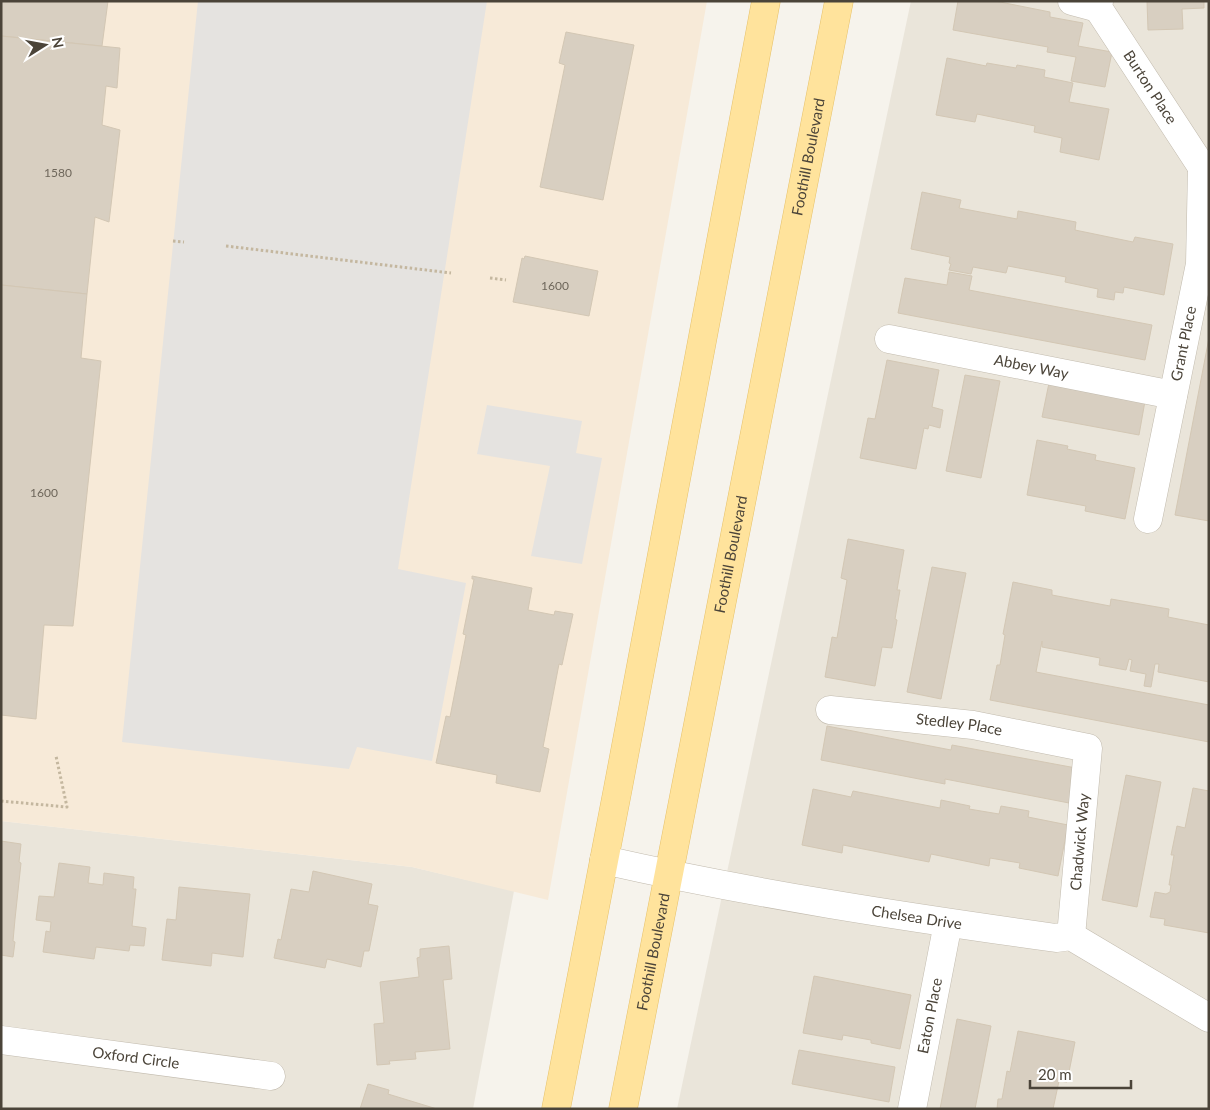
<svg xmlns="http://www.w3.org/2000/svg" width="1210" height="1110" viewBox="0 0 1210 1110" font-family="Lato,sans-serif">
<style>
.residential{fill:#eae5da}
.commercial{fill:#f7ead8}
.parking{fill:#e5e3e0}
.building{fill:#d8cfc1;stroke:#d3c7b4}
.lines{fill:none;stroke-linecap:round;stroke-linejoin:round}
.minor-casing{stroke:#c2bbae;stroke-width:29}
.major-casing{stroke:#e6c16a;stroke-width:29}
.path{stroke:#c4b79f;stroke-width:3;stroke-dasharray:2.5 2.5;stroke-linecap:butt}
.minor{stroke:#fff;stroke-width:28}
.major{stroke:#ffe39c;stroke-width:28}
.labels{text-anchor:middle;stroke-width:5;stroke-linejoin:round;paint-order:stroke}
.number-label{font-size:12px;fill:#6e675b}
.street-label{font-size:15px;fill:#4b4439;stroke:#fff}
</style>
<rect width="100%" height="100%" fill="#f6f3ec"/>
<!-- residential -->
<g class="residential">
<path d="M 911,1 L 1209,1 L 1209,1109 L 677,1109 Z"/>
<path d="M 1,821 L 412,867 L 514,891 L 473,1109 L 1,1109 Z"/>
</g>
<!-- commercial -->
<path class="commercial" d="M 1,1 L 707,1 L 548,900 L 412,867 L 1,821 Z"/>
<!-- parking -->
<g class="parking">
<path d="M 198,1 L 487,1 L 398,569 L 466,583 L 432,761 L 357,747 L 349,769 L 122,742 Z"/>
<path d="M 487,405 L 582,421 L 576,453 L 602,458 L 582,564 L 531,556 L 550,466 L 477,454 Z"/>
</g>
<!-- building -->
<g class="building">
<path d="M 1,1 L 108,1 L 102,46 L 1,36 Z"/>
<path d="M 958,1 L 995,1 L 1050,12 L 1050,17 L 1083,23 L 1078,46 L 1112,52 L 1105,87 L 1071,81 L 1076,57 L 1047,52 L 1048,47 L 953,30 Z"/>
<path d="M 1147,1 L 1204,1 L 1204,8 L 1182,9 L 1183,29 L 1148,30 Z"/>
<path d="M 566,32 L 634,45 L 603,200 L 540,187 L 565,65 L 559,63 Z"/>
<path d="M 1,36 L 120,48 L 117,88 L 106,86 L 102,125 L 120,130 L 109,222 L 95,217 L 87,294 L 1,285 Z"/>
<path d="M 947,58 L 986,66 L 987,63 L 1016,68 L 1017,65 L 1045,70 L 1044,77 L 1073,83 L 1069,102 L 1109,109 L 1099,160 L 1060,152 L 1062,138 L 1034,132 L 1035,126 L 977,114 L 975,122 L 936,115 Z"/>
<path d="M 922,192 L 961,200 L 959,208 L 1017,219 L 1018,211 L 1076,222 L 1075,230 L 1133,242 L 1135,237 L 1173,244 L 1164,295 L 1124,287 L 1123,293 L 1115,292 L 1114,300 L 1097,297 L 1098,289 L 1065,282 L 1066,277 L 1008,266 L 1006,273 L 973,267 L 971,274 L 949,270 L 951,264 L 949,263 L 950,257 L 911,249 Z"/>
<path d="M 525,256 L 598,271 L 589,316 L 513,302 L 522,258 L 524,259 Z"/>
<path d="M 949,272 L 972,276 L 969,290 L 1152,325 L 1145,360 L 898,313 L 905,278 L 947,285 Z"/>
<path d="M 1,285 L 87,294 L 81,358 L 101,361 L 73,626 L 44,625 L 36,719 L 1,715 Z"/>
<path d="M 1209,338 L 1209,521 L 1175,515 Z"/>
<path d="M 887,360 L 939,370 L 932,407 L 943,410 L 940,428 L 929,425 L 928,429 L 924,428 L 916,469 L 860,458 L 868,418 L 875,419 Z"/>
<path d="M 965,375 L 1000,381 L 981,478 L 946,471 Z"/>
<path d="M 1049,383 L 1145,401 L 1139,435 L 1042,417 Z"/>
<path d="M 1037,440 L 1068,446 L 1067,449 L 1096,455 L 1095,460 L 1135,468 L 1125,519 L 1085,511 L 1086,506 L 1027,495 Z"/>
<path d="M 848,539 L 904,550 L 897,590 L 900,590 L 895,619 L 897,620 L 892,648 L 882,647 L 875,686 L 825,677 L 832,637 L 837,638 L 847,580 L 841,578 Z"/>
<path d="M 932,567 L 966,573 L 941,699 L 907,692 Z"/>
<path d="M 472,576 L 532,588 L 528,610 L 554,615 L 555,611 L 573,614 L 562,665 L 559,664 L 543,747 L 549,749 L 540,792 L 496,783 L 497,775 L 436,763 L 446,716 L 450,717 L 466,635 L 463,634 L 474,579 L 472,579 Z"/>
<path d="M 1013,582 L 1052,590 L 1052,595 L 1110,606 L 1111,599 L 1169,609 L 1168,617 L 1209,625 L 1209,682 L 1158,672 L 1159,664 L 1155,664 L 1151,687 L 1144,686 L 1146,674 L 1130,671 L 1132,660 L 1129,659 L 1126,670 L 1099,665 L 1100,658 L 1042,647 L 1042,641 L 1036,672 L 1209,705 L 1209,742 L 990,700 L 997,665 L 1000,665 L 1005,635 L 1003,634 Z"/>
<path d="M 827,726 L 951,750 L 952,745 L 1076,768 L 1069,803 L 945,779 L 945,784 L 821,760 Z"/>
<path d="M 1126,775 L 1161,782 L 1137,907 L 1102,900 Z"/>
<path d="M 1193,788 L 1209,791 L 1209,933 L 1164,925 L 1165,919 L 1150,917 L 1155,892 L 1166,894 L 1170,892 L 1171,885 L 1169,885 L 1174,855 L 1171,855 L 1177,826 L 1185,828 Z"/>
<path d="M 813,789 L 851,797 L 853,791 L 940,808 L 941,800 L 970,806 L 969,809 L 999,814 L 1001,806 L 1029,811 L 1028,817 L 1068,825 L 1058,876 L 1019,868 L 1020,863 L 990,858 L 989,866 L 931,854 L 929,862 L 843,845 L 842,853 L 802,845 Z"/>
<path d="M 1,841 L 21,844 L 19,862 L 21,863 L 15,919 L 13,941 L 15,942 L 13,957 L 1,955 Z"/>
<path d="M 59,863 L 90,867 L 88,883 L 103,885 L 104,873 L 134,877 L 133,889 L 136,889 L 132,926 L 146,928 L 144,946 L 130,945 L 129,951 L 96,947 L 94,959 L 43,952 L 46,931 L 50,932 L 51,922 L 36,920 L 39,896 L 54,897 Z"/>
<path d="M 313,871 L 372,884 L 368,904 L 378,906 L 369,951 L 364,951 L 361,967 L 327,959 L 325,968 L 274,958 L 278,939 L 281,940 L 291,889 L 309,892 Z"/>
<path d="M 179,887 L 250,894 L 243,957 L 212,953 L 211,966 L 162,960 L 167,919 L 176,920 Z"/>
<path d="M 449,946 L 452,979 L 443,980 L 450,1049 L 415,1052 L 416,1059 L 389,1061 L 390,1064 L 377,1065 L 374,1024 L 384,1023 L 380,982 L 419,977 L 417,958 L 420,957 L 420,949 Z"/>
<path d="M 814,976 L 911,995 L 900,1049 L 871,1043 L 871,1040 L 843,1035 L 842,1040 L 803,1033 Z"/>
<path d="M 957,1019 L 991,1026 L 975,1109 L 940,1109 Z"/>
<path d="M 1018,1031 L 1075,1042 L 1067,1082 L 1059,1081 L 1053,1109 L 997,1109 L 998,1099 L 1002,1099 L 1007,1071 L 1010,1072 Z"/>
<path d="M 799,1050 L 895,1067 L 889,1102 L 792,1084 Z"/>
<path d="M 368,1084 L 389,1090 L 388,1094 L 437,1109 L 360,1109 Z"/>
</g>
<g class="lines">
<!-- minor casing -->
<g class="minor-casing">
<g id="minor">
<path d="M 1072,1 L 1098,8"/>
<path id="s1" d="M 1099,1 L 1098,8 L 1202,167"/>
<path id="s2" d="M 889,339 L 1173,395"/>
<path id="s3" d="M 1148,519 L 1200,264 L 1202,167"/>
<path id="s4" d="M 830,710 L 973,725 L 1088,748 L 1071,936"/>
<path id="s5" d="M 604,860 C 753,894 905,917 1056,938 L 1071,936 L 1209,1018"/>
<path id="s6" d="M 1,1040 L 271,1076"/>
<path id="s7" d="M 912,1109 L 948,923"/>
</g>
</g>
<!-- major casing -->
<g class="major-casing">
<g id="major">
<path d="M 556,1109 L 618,788 L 766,1"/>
<path id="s8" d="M 623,1109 L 839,1"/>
</g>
</g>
<!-- path -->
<g class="path">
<path d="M 173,241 L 184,242"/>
<path d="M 226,246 L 451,273"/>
<path d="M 490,278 L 506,280"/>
<path d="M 1,801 L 67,807 L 56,756"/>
</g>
<!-- minor -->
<use href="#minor" class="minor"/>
<!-- major -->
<use href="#major" class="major"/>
</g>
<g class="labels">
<!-- number labels -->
<g class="number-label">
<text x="58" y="177">1580</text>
<text x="555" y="290">1600</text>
<text x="44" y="497">1600</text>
</g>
<!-- street labels -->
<g class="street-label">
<text dy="5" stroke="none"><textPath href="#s1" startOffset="102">Burton Place</textPath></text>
<text dy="5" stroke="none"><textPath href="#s8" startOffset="970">Foothill Boulevard</textPath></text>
<text dy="5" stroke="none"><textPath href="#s3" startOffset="179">Grant Place</textPath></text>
<text dy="5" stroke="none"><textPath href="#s2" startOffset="145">Abbey Way</textPath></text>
<text dy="5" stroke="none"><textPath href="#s8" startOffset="565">Foothill Boulevard</textPath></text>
<text dy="5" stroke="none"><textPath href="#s4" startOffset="130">Stedley Place</textPath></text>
<text transform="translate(1080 842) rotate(-85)" y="5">Chadwick Way</text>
<text dy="5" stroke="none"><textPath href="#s5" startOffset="318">Chelsea Drive</textPath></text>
<text dy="5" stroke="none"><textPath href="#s8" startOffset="160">Foothill Boulevard</textPath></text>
<text dy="5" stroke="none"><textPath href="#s7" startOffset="95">Eaton Place</textPath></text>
<text dy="5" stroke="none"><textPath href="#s6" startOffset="136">Oxford Circle</textPath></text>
</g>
</g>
<!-- border -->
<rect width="1210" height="1110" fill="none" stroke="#4b4439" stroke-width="5"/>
<!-- north arrow -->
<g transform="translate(45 45) rotate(79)" stroke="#ffffff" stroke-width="4" paint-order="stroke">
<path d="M0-4L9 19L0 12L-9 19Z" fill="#4b4439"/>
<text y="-8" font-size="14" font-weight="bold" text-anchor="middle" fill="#4b4439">N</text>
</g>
<!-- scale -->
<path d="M1030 1080v8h101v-8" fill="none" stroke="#4b4439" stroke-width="2.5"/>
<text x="1038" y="1080" font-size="15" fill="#4b4439" stroke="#ffffff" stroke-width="4" paint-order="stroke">20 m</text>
</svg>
